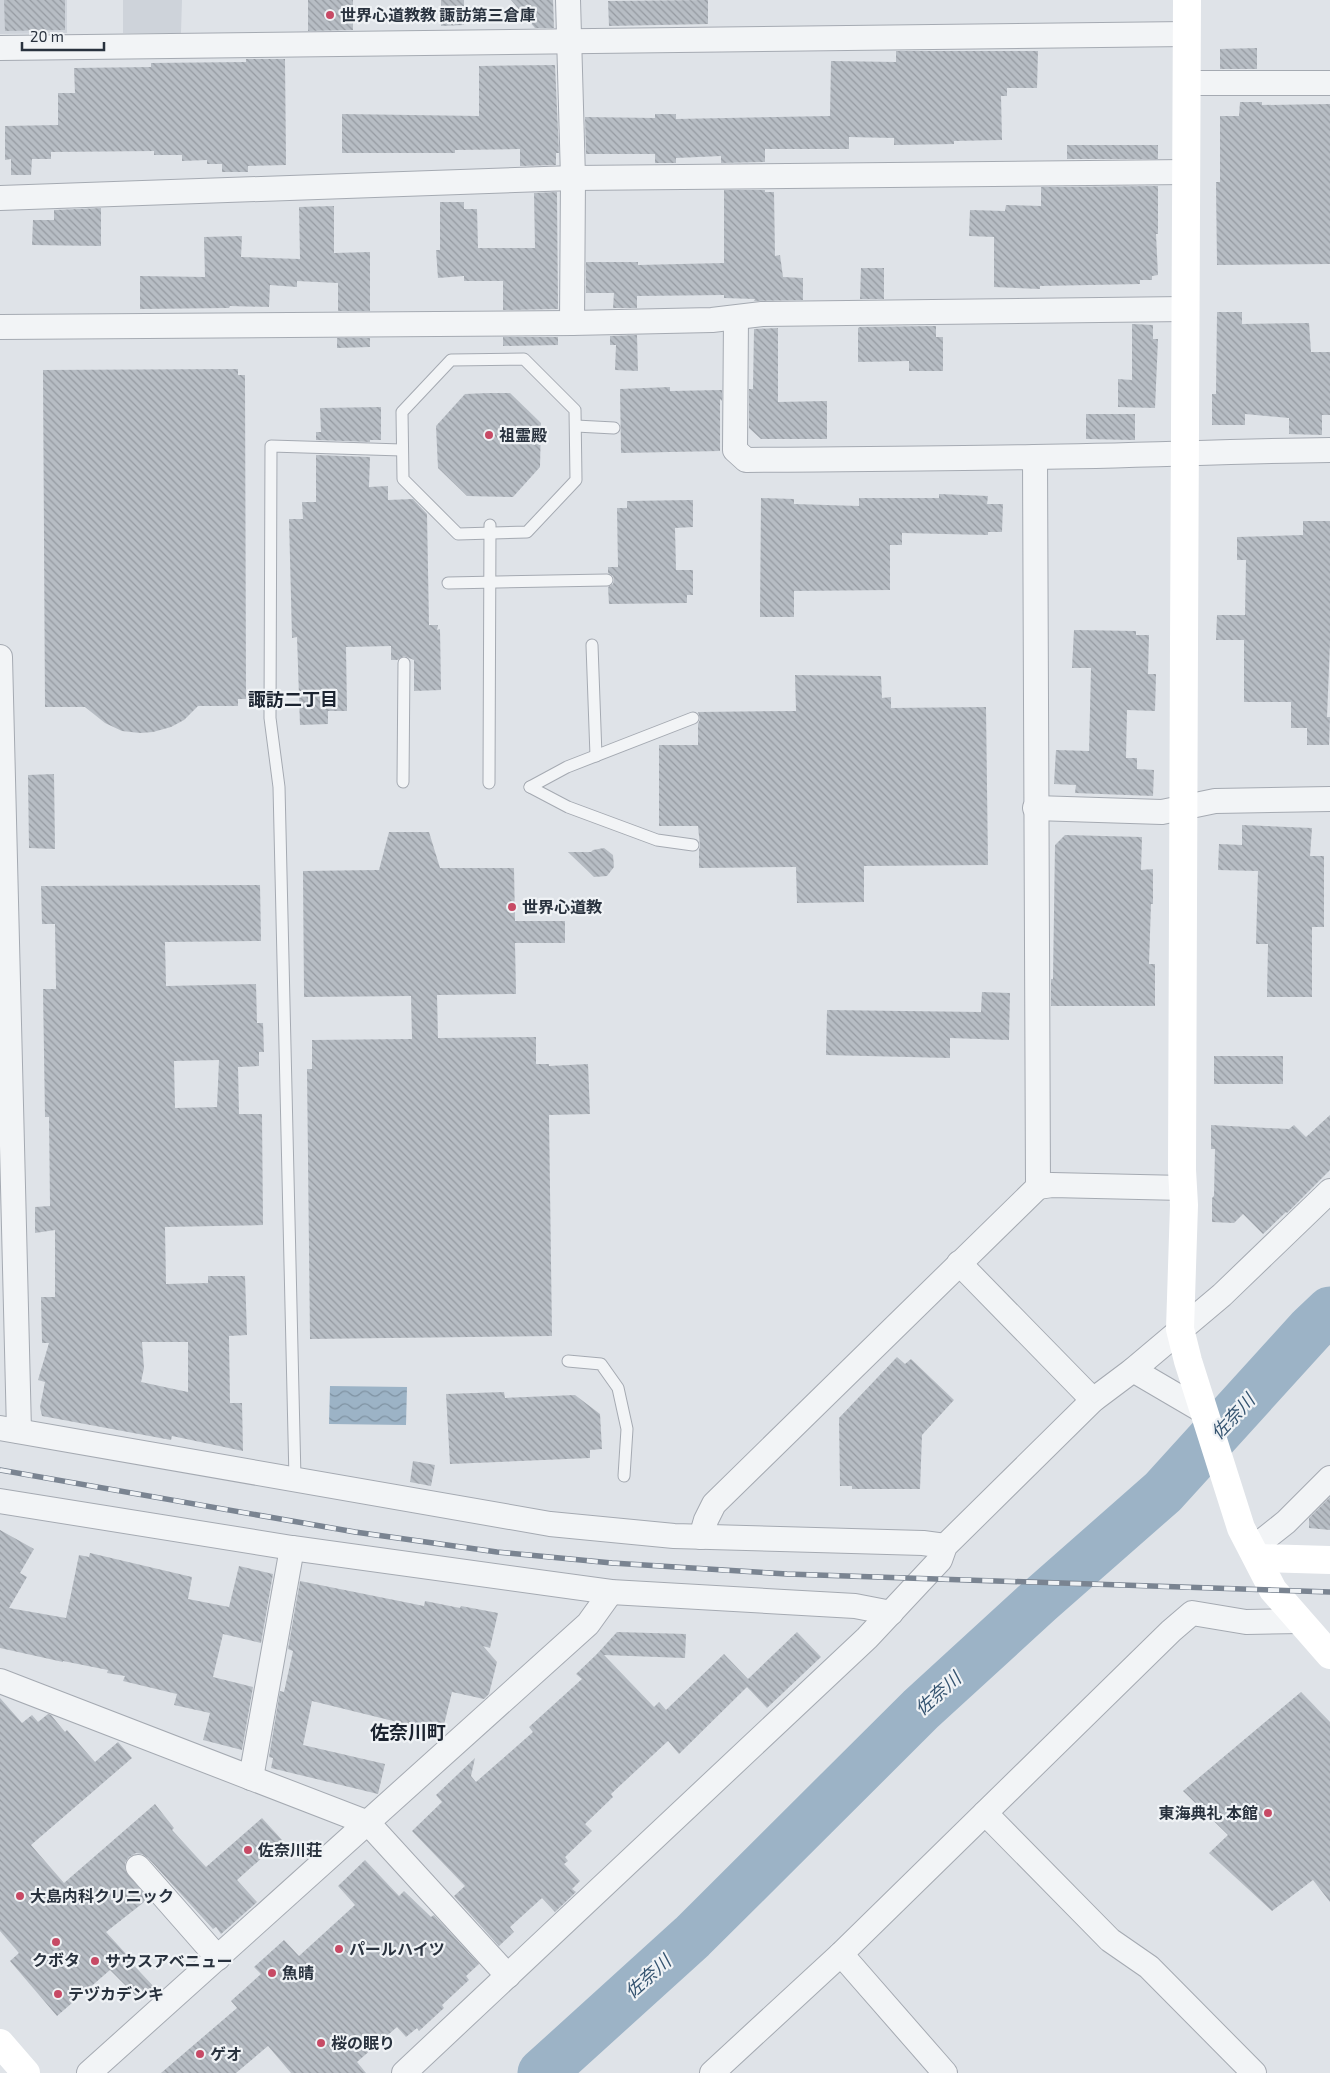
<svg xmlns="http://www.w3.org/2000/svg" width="1330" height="2073" viewBox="0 0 1330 2073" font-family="'Exo 2','Noto Sans JP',sans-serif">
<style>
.built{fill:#ced3da}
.water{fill:url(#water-waves)}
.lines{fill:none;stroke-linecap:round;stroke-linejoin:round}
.river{stroke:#9cb3c6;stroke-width:49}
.building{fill:url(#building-back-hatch);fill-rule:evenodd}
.lane-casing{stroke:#a5aab2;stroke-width:13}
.street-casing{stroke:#a5aab2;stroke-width:26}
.lane{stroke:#f2f4f6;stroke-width:11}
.street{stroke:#f2f4f6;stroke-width:24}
.secondary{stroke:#fff;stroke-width:28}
.rail-casing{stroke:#7a8491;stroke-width:5.5}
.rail{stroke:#eff2f5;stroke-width:4;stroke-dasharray:11;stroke-linecap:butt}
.poi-dot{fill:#c74a65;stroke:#eff2f5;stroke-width:2}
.labels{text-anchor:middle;stroke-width:4.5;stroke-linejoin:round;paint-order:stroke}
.poi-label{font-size:16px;font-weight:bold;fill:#29323e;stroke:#eff2f5;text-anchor:start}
.neighbourhood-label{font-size:18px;font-weight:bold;fill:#1b232f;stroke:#eff2f5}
.water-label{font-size:18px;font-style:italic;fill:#355470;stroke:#eff2f5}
.quarter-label{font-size:19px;font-weight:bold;fill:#1b232f;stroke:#eff2f5}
</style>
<defs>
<pattern id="water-waves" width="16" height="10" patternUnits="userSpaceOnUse" patternTransform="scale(1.25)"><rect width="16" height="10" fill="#9cb3c6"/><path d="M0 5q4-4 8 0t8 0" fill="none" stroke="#7f92a2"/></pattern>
<pattern id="building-back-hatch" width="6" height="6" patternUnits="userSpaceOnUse" patternTransform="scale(1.25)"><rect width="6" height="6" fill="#b7bdc4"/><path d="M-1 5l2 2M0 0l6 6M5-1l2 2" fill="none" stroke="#959aa1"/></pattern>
</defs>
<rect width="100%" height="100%" fill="#dfe3e8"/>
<!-- built -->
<g class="built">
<path d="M 0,0 L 67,0 L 67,33 L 0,34 Z"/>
<path d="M 123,0 L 182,0 L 181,33 L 123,33 Z"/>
</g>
<!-- water -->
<path class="water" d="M 330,1386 L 407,1387 L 406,1425 L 329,1424 Z"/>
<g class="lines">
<!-- river -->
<path class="river" d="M 542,2073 L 692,1937 L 921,1709 L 1039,1601 L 1163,1492 L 1311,1329 L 1330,1311"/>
</g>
<!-- building -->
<g class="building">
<path d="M 4,0 L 65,0 L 65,30 L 5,31 Z"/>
<path d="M 308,0 L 353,0 L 353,30 L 308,31 Z"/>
<path d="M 441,0 L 464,0 L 464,25 L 441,26 Z"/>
<path d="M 511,0 L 553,0 L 554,28 L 535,28 Z"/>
<path d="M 708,0 L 708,24 L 609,26 L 608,1 Z"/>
<path d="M 1257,48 L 1257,69 L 1220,69 L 1220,49 Z"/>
<path d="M 896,51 L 1038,51 L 1037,88 L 1007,88 L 1007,96 L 1001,96 L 1002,140 L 954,141 L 954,144 L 894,145 L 894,138 L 849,137 L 849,149 L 765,149 L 765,162 L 721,163 L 721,156 L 676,158 L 676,163 L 655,163 L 655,154 L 586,154 L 585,117 L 655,118 L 655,114 L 676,114 L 676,119 L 830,116 L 831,61 L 896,62 Z"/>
<path d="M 246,59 L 285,59 L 286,165 L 248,166 L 248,172 L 222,172 L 222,164 L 207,164 L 207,160 L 182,161 L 182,155 L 154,155 L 154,151 L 51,152 L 51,159 L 32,159 L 31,175 L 11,175 L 11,159 L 5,160 L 5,126 L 58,125 L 58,93 L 75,93 L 74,68 L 151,67 L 151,63 L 246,62 Z"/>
<path d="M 555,65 L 559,153 L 556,153 L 556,165 L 520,166 L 520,149 L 455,150 L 455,153 L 342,153 L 342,114 L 479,116 L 479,66 Z"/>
<path d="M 1240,102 L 1262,102 L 1262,105 L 1330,104 L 1330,264 L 1217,265 L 1216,182 L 1220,182 L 1220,116 L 1239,116 Z"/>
<rect x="1067" y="145" width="91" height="14"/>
<path d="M 1158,186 L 1158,234 L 1156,234 L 1158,275 L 1152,276 L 1152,280 L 1140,280 L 1140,284 L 1040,286 L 1040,289 L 994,287 L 994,237 L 969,236 L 970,210 L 1005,211 L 1006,205 L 1041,206 L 1041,187 Z"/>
<path d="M 724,190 L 765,190 L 765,192 L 774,192 L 775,256 L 780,255 L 783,277 L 803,278 L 803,300 L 754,301 L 755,299 L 724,298 L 724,295 L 637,296 L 637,308 L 613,308 L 614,293 L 586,293 L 586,262 L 638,262 L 638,265 L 724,263 Z"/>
<path d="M 557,192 L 558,309 L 503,310 L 503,281 L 464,281 L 464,276 L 438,278 L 436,250 L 440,250 L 440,202 L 464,202 L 464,209 L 477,209 L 478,248 L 535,248 L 534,193 Z"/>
<path d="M 334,206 L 334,253 L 370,252 L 370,311 L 338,311 L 338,283 L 297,281 L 297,287 L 270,285 L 269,307 L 230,306 L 229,308 L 140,309 L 140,276 L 205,277 L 204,237 L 242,236 L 241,257 L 300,259 L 299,207 Z"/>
<path d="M 101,208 L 101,246 L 32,245 L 33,220 L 54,220 L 54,210 Z"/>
<path d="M 861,268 L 884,268 L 884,299 L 860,299 Z"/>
<path d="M 1217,312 L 1242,312 L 1242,324 L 1309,323 L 1311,352 L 1330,352 L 1330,415 L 1322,415 L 1322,435 L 1289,434 L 1289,418 L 1245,414 L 1245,425 L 1212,425 L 1212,394 L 1216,394 Z"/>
<path d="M 1132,324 L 1153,325 L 1153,339 L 1158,339 L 1155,408 L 1118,407 L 1118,379 L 1132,380 Z"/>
<path d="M 936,326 L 936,337 L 943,337 L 943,371 L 909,371 L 909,361 L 858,362 L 858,328 L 860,327 Z"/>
<path d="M 778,328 L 778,402 L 827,401 L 827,439 L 761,439 L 749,428 L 749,389 L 753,389 L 754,329 Z"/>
<path d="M 637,335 L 638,371 L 615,370 L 616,345 L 610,345 L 610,336 Z"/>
<path d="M 503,337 L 558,337 L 558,345 L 503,346 Z"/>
<path d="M 337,338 L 370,338 L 370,347 L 337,348 Z"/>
<path d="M 238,369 L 238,375 L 245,375 L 246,699 L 238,699 L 238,706 L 198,706 L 184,720 L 171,727 L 153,732 L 140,733 L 122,731 L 105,723 L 85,707 L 45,707 L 43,370 Z"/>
<path d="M 670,387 L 670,391 L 722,390 L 722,401 L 720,399 L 720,451 L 621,453 L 620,389 Z"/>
<path d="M 488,393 L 510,393 L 541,423 L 540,467 L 513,497 L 467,496 L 438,468 L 436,426 L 465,394 Z"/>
<path d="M 381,407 L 381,440 L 370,440 L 370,442 L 316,440 L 316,432 L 321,432 L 320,408 Z"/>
<path d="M 1086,414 L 1135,414 L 1135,440 L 1086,439 Z"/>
<path d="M 316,455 L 370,457 L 369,487 L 388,486 L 388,500 L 413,499 L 427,514 L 429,625 L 438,625 L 437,630 L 440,629 L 441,690 L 414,691 L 414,660 L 404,656 L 397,660 L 391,660 L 391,646 L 346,647 L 347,711 L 328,711 L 328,724 L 300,725 L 297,637 L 292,638 L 289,519 L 303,519 L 302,502 L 316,502 Z"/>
<path d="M 939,494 L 988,496 L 987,504 L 1003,504 L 1002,532 L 988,532 L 988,535 L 902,533 L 902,545 L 890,545 L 890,590 L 794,591 L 794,617 L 760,617 L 761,498 L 794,499 L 794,504 L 859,506 L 859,498 L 939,498 Z"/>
<path d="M 693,500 L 693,527 L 675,528 L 676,570 L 693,570 L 693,595 L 687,595 L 687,603 L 609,604 L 608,587 L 613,584 L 614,580 L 613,576 L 608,573 L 608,567 L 618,567 L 617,508 L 627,508 L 627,501 Z"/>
<path d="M 1303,521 L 1330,521 L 1330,643 L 1327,717 L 1330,717 L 1329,745 L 1307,745 L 1307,728 L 1291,728 L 1291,702 L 1244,702 L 1244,640 L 1216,640 L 1217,615 L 1245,615 L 1246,560 L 1237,560 L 1237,537 L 1303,535 Z"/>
<path d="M 1074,630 L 1136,631 L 1136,635 L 1149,635 L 1148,674 L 1156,674 L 1155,711 L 1127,710 L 1126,758 L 1137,758 L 1137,769 L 1154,770 L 1153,796 L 1075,793 L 1076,785 L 1054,784 L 1056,750 L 1089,751 L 1091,668 L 1072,668 Z"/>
<path d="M 795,675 L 881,676 L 882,698 L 891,697 L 891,708 L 986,707 L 988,865 L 864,866 L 864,902 L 797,903 L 796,867 L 699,868 L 699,850 L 700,846 L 698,826 L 659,826 L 659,745 L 698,745 L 698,724 L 700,719 L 698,712 L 796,711 Z"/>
<path d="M 54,774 L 55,849 L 29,848 L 28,775 Z"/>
<path d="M 1242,825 L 1312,828 L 1310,856 L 1324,856 L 1324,927 L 1312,927 L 1312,997 L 1267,997 L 1268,944 L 1256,944 L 1258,871 L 1218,870 L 1219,844 L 1242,845 Z"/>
<path d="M 389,832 L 429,832 L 440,868 L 514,868 L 515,921 L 565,921 L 565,943 L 515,943 L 516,994 L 437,995 L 438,1038 L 536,1037 L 536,1064 L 549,1064 L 549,1066 L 588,1064 L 590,1114 L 549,1115 L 552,1336 L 310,1339 L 307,1069 L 312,1069 L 312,1040 L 412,1039 L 411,996 L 304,997 L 303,871 L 379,870 Z"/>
<path d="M 1065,835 L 1142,837 L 1141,870 L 1153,869 L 1153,904 L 1151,904 L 1149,964 L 1155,964 L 1155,1006 L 1051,1006 L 1051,979 L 1053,979 L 1055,845 Z"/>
<path d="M 604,848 L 613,855 L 614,867 L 607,876 L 594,877 L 568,852 L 591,852 L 593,850 Z"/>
<path d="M 260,885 L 261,941 L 165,942 L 166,986 L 256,984 L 257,1023 L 263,1023 L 264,1052 L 259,1052 L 259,1066 L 238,1067 L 239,1114 L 262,1114 L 263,1225 L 165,1227 L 166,1284 L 208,1283 L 208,1276 L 245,1276 L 247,1335 L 229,1336 L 230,1403 L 242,1403 L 243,1451 L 172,1436 L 171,1440 L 42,1416 L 40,1407 L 45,1382 L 38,1380 L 49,1343 L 42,1343 L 41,1297 L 55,1297 L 55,1230 L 35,1233 L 35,1207 L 50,1206 L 49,1117 L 45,1117 L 43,989 L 56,989 L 55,924 L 42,924 L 41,886 ZM 219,1060 L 217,1107 L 175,1108 L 174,1061 ZM 142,1342 L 188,1342 L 188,1392 L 141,1382 L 144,1368 Z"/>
<path d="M 982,992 L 1010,993 L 1009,1040 L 950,1038 L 950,1058 L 826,1055 L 827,1010 L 981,1012 Z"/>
<rect x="1214" y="1056" width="69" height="28"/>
<path d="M 1330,1115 L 1330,1170 L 1287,1213 L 1286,1212 L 1263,1234 L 1243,1214 L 1234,1223 L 1212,1222 L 1212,1198 L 1214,1196 L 1215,1149 L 1211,1149 L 1211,1125 L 1289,1129 L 1294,1125 L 1306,1137 Z"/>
<path d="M 897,1357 L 905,1364 L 911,1359 L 954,1400 L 922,1435 L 920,1489 L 852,1489 L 852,1486 L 840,1486 L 839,1418 Z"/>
<path d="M 504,1392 L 505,1398 L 575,1395 L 600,1414 L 602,1449 L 590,1450 L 590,1458 L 450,1464 L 446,1394 Z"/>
<path d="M 413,1461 L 435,1465 L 431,1486 L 410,1482 Z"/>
<path d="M 1330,1497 L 1330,1530 L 1309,1528 L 1309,1518 Z"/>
<path d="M 0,1530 L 34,1549 L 20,1573 L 27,1577 L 9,1608 L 66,1618 L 79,1555 L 89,1557 L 90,1553 L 192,1577 L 188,1599 L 229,1607 L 239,1566 L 273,1574 L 261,1643 L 223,1634 L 213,1677 L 253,1687 L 242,1750 L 203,1740 L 210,1713 L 174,1705 L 177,1694 L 123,1681 L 125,1676 L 107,1673 L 108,1670 L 63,1661 L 63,1662 L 0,1648 Z"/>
<path d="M 300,1581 L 424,1606 L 425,1601 L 460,1608 L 461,1606 L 498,1613 L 490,1648 L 483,1646 L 497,1662 L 489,1694 L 484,1699 L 452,1692 L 442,1733 L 312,1701 L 303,1745 L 385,1764 L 378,1794 L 271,1768 L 273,1758 L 269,1757 L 280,1691 L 284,1692 L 293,1651 L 288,1649 Z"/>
<path d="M 617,1632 L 686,1634 L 685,1658 L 604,1655 L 654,1707 L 659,1702 L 666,1710 L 724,1654 L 748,1679 L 797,1632 L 821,1657 L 767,1708 L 747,1687 L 679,1754 L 668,1741 L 611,1794 L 613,1797 L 585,1824 L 592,1831 L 565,1857 L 568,1861 L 564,1864 L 580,1881 L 572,1889 L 576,1892 L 555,1912 L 542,1898 L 510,1927 L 514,1932 L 499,1946 L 454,1896 L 465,1886 L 412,1831 L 442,1802 L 436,1795 L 475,1758 L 471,1776 L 476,1782 L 533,1732 L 529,1727 L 582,1679 L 576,1674 L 596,1655 Z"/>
<path d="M 1301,1692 L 1330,1722 L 1330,1902 L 1313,1880 L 1272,1911 L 1209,1853 L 1228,1835 L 1183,1791 Z"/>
<path d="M 0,1698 L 22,1723 L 32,1715 L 38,1722 L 48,1714 L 51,1715 L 65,1732 L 67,1730 L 95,1762 L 118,1742 L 132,1758 L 31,1845 L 64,1883 L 155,1804 L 174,1828 L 172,1830 L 206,1867 L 262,1818 L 282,1840 L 237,1880 L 257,1902 L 221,1934 L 216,1927 L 213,1929 L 148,1858 L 142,1854 L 136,1853 L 129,1857 L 125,1863 L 125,1870 L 148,1899 L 106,1932 L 127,1955 L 126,1957 L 155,1988 L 141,2001 L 110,1970 L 57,2016 L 10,1961 L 19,1953 L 0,1931 Z"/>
<path d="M 365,1860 L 399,1896 L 404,1891 L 431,1917 L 434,1915 L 479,1964 L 466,1976 L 469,1980 L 442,2005 L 444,2008 L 419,2031 L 417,2028 L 406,2037 L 397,2027 L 357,2062 L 366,2073 L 291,2073 L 268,2046 L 236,2073 L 161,2073 L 237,2008 L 231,2001 L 261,1974 L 254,1967 L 284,1940 L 299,1956 L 355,1905 L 338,1886 Z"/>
</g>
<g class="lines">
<!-- lane casing -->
<g class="lane-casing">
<g id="lane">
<path d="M 524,359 L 575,410 L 576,480 L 527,532 L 458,534 L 403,479 L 402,412 L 451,360 Z"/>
<path d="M 576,426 L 614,428"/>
<path d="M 448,583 L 607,580"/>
<path d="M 592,645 L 596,756"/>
<path d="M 403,782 L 404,663"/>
<path d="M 489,783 L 490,525"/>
<path d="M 530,787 L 567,767 L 693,718"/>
<path d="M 530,787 L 568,807 L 657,840 L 693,845"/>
<path d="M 568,1361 L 601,1364 L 618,1388 L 627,1429 L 624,1476"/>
<path d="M 295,1479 L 279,787 L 270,718 L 271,446 L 402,450"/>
</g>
</g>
<!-- street casing -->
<g class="street-casing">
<g id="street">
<path d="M 568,0 L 573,178 L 572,323"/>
<path d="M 0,48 L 1187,34"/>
<path d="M 1186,83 L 1330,83"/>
<path d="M 0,198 L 573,178 L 1186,172"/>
<path d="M 736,318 L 735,450 L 746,460 C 842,459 938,459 1034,457 C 1133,456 1231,451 1330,450"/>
<path d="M 0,327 L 572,323 L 712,320 L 762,314 L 1185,309"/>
<path d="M 0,657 L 19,1431"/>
<path d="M 1035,808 L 1162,812 L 1215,801 L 1330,799"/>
<path d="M 1038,1187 L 1052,1185 L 1183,1188"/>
<path d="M 959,1263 L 1093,1400"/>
<path d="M 1133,1370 L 1203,1411"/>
<path d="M 0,1428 L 550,1524 L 674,1536 L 923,1543 L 945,1546"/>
<path d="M 0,1501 L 292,1548 L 611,1592 L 855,1606 L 891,1613"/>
<path d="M 701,1537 L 706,1520 L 714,1504 L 1038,1187 L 1035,457"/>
<path d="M 1252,1549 L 1286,1522 L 1330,1478"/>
<path d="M 0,1681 L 368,1823 L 508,1976"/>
<path d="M 251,1778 L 292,1548"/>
<path d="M 985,1813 L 1110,1940 L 1149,1967 L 1254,2073"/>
<path d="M 138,1867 L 218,1958"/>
<path d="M 841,1954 L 945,2073"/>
<path d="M 89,2073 L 588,1624 L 611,1592"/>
<path d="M 404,2073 L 867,1638 L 940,1560 L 945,1546 L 1093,1400 L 1133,1370 L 1222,1295 L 1330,1191"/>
<path d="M 712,2073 L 841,1954 L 1171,1631 L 1192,1613 L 1246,1622 L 1301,1621"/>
</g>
</g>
<!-- lane -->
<use href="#lane" class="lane"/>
<!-- street -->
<use href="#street" class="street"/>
<!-- secondary -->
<g class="secondary">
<path d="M 1187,0 C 1183,390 1185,780 1182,1170 L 1184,1205 L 1180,1329 L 1188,1361 L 1241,1528 L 1273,1590 L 1330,1655"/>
<path d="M 1258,1558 L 1330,1560"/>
<path d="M 0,2043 L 26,2073"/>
</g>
<!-- rail casing -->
<g class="rail-casing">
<path id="rail" d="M 0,1470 L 355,1532 L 497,1552 L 612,1563 L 787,1574 L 1330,1592"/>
</g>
<!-- rail -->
<use href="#rail" class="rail"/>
</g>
<!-- markers -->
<g class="poi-dot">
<circle cx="330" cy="15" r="5"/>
<circle cx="489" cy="435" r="5"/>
<circle cx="512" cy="907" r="5"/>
<circle cx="1268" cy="1813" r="5"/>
<circle cx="248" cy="1850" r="5"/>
<circle cx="20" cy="1896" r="5"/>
<circle cx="56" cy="1942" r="5"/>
<circle cx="339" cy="1949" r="5"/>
<circle cx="95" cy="1961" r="5"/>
<circle cx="272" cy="1973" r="5"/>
<circle cx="58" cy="1994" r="5"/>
<circle cx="321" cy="2043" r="5"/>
<circle cx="200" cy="2054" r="5"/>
</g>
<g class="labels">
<!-- poi labels -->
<g class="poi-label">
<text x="340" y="21">世界心道教教 諏訪第三倉庫</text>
<text x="499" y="441">祖霊殿</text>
<text x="522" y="913">世界心道教</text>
<text x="1258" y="1819" text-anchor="end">東海典礼 本館</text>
<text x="258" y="1856">佐奈川荘</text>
<text x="30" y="1902">大島内科クリニック</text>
<text x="349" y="1955">パールハイツ</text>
<text x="56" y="1966" text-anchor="middle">クボタ</text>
<text x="105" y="1967">サウスアベニュー</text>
<text x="282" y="1979">魚晴</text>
<text x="68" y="2000">テヅカデンキ</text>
<text x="331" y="2049">桜の眠り</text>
<text x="210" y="2060">ゲオ</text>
</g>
<!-- neighbourhood labels -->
<g class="neighbourhood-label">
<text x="293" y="706">諏訪二丁目</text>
</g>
<!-- water labels -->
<g class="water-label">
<text transform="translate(1233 1417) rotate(-47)" y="6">佐奈川</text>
<text transform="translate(938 1694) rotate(-42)" y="6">佐奈川</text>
<text transform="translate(648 1977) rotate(-42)" y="6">佐奈川</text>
</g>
<!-- quarter labels -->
<g class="quarter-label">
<text x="408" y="1739">佐奈川町</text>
</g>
</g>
<!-- scale -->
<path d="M22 42v8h82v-8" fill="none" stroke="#29323e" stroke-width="2.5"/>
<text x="30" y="42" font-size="15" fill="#29323e" stroke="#eff2f5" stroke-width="4" paint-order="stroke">20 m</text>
</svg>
